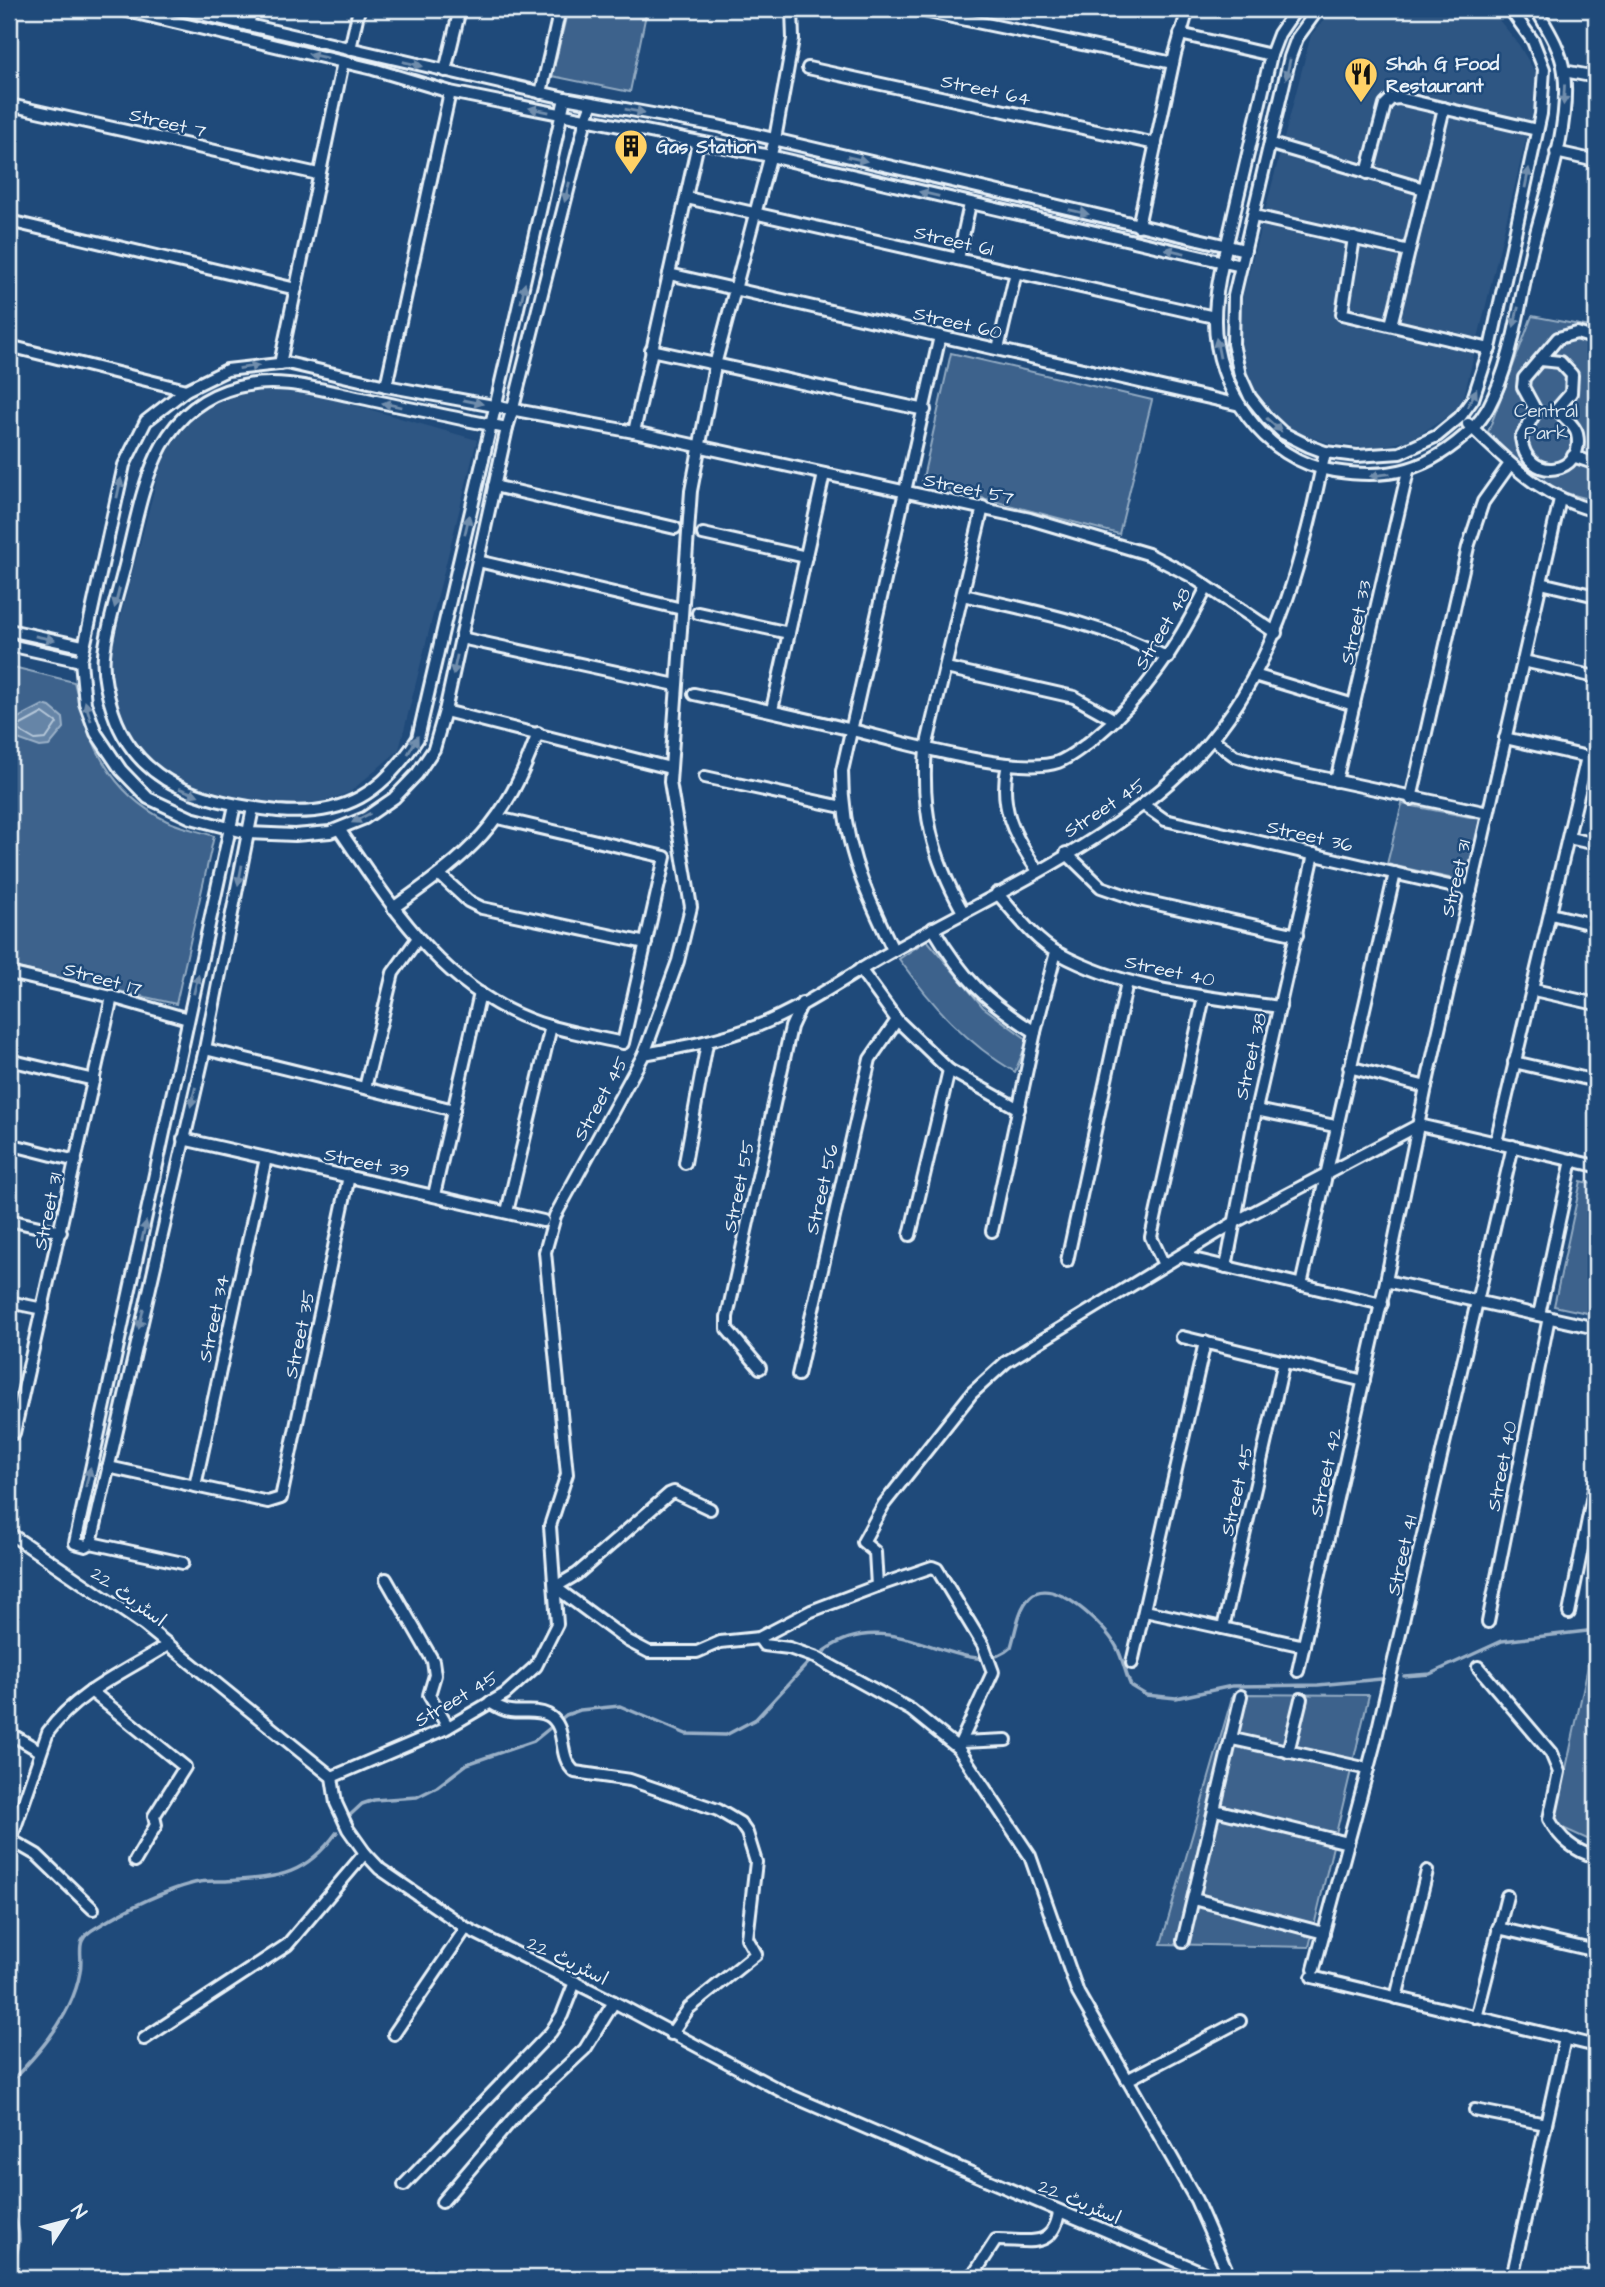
<svg xmlns="http://www.w3.org/2000/svg" width="1605" height="2287" viewBox="0 0 1605 2287" font-family="'Architects Daughter','Playpen Sans Arabic',sans-serif">
<style>
.built{fill:#2e5683}
.green{fill:#3c628c;stroke:#92aac2;stroke-width:2}
.water{fill:#6685a7;stroke:#9ab0c7;stroke-width:2}
.lines{fill:none;stroke-linecap:round;stroke-linejoin:round}
.shore{stroke:#b4c6d8;stroke-width:2}
.stream{stroke:#9ab0c7;stroke-width:3.5}
.minor-casing{stroke:#e8f1f8;stroke-width:16}
.minor{stroke:#1f4a7a;stroke-width:10}
.oneway{fill:#6f8dac}
.labels{text-anchor:middle;stroke-width:5;stroke-linejoin:round;paint-order:stroke}
.poi-label{font-size:19px;font-weight:bold;fill:#e8f1f8;stroke:#1f4a7a;text-anchor:start}
.street-label{font-size:19px;fill:#e8f1f8;stroke:#1f4a7a}
.park-label{font-size:19px;fill:#d7e3ed;stroke:#1f4a7a}
</style>
<rect width="100%" height="100%" fill="#1f4a7a"/>
<filter id="ink" filterUnits="userSpaceOnUse"><feTurbulence type="fractalNoise" baseFrequency=".0143" numOctaves="2"/><feDisplacementMap in="SourceGraphic" scale="14" xChannelSelector="R" yChannelSelector="G"/><feConvolveMatrix kernelMatrix="1 2 1 2 8 2 1 2 1" color-interpolation-filters="sRGB"/></filter>
<g filter="url(#ink)">
<!-- built -->
<g class="built">
<path d="M 1333,9 L 1490,9 L 1517,42 L 1537,75 L 1534,106 L 1464,396 L 1454,412 L 1411,440 L 1373,448 L 1330,443 L 1293,432 L 1273,414 L 1254,391 L 1244,362 L 1237,318 L 1311,35 Z"/>
<path d="M 291,387 L 477,440 L 399,750 L 350,792 L 305,809 L 252,805 L 162,774 L 137,746 L 118,713 L 110,672 L 111,653 L 165,449 L 182,426 L 210,404 L 257,388 Z"/>
</g>
<!-- green -->
<g class="green">
<path d="M 568,9 L 647,9 L 630,92 L 552,76 Z"/>
<path d="M 1532,316 L 1596,328 L 1596,501 L 1555,490 L 1518,464 L 1488,432 Z"/>
<path d="M 951,353 L 1152,400 L 1119,534 L 922,482 Z"/>
<path d="M 9,666 L 74,682 C 89,742 108,792 167,821 C 182,828 199,831 214,836 L 176,1004 L 9,966 Z"/>
<path d="M 1402,804 L 1480,819 L 1467,882 L 1387,864 Z"/>
<path d="M 927,940 L 983,1007 L 1028,1040 L 1015,1072 C 966,1043 932,1005 899,959 Z"/>
<path d="M 1581,1181 L 1596,1185 L 1596,1315 L 1554,1306 Z"/>
<path d="M 1595,1634 L 1596,1634 L 1596,1843 L 1554,1824 Z"/>
<path d="M 1233,1694 L 1369,1695 L 1309,1947 L 1161,1944 Z"/>
</g>
<!-- water -->
<path class="water" d="M 43,705 L 50,707 L 63,718 L 64,728 L 49,746 L 40,747 L 9,736 L 9,718 L 18,718 Z"/>
<g class="lines">
<!-- shore -->
<path class="shore" d="M 43,713 L 57,723 L 46,739 L 35,740 L 18,730 L 19,726 Z"/>
<!-- stream -->
<g class="stream">
<path d="M 824,1651 C 895,1599 968,1688 1011,1647 C 1016,1631 1018,1609 1030,1597 C 1053,1574 1105,1626 1116,1646 C 1123,1658 1125,1673 1131,1686 L 1146,1695 L 1176,1698 L 1232,1686 L 1318,1685 L 1381,1679"/>
<path d="M 1404,1676 L 1430,1674 L 1502,1641 L 1596,1630"/>
<path d="M 347,1818 L 362,1804 L 374,1800 L 417,1797 L 437,1787 L 467,1764 L 534,1741 L 566,1715 L 580,1710 L 620,1706 L 686,1734 L 726,1735 L 756,1719 L 810,1661"/>
<path d="M 9,2083 C 39,2054 73,2015 80,1972 C 84,1951 72,1941 97,1927 C 128,1908 160,1892 194,1883 C 204,1880 216,1881 226,1881 C 279,1877 304,1877 337,1832"/>
<path d="M 9,2210 C 25,2231 20,2249 9,2272"/>
</g>
<!-- minor casing -->
<g class="minor-casing">
<g id="minor">
<path d="M 119,9 L 373,69 L 450,92 L 770,156 L 1241,266"/>
<path d="M 179,9 L 565,98 L 718,126 L 1245,250"/>
<path d="M 914,9 L 1173,63"/>
<path d="M 1296,9 L 1279,34 L 1271,55 C 1258,109 1246,164 1233,218 C 1226,250 1215,286 1215,319 C 1214,387 1264,461 1334,471 C 1391,480 1429,470 1472,429 C 1477,424 1484,415 1488,408 C 1513,362 1519,303 1531,252 C 1544,199 1571,127 1564,72 C 1561,49 1547,28 1536,9"/>
<path d="M 1318,9 L 1297,38 L 1290,57 L 1234,296 L 1233,344 L 1240,375 L 1250,397 L 1266,417 L 1283,433 L 1309,446 L 1325,452 L 1357,456 L 1400,453 L 1437,436 L 1460,417 L 1473,399 L 1491,344 L 1541,114 L 1544,69 L 1533,41 L 1510,9"/>
<path d="M 248,25 L 252,9"/>
<path d="M 1180,34 L 1271,55"/>
<path d="M 350,49 L 359,9"/>
<path d="M 808,68 L 1156,144"/>
<path d="M 445,71 L 460,9"/>
<path d="M 1564,71 L 1596,77"/>
<path d="M 541,93 L 560,9"/>
<path d="M 592,103 L 586,119 L 513,408 L 507,428 L 445,711 L 434,749 L 417,774 L 394,798 L 365,818 L 330,832 L 295,835 L 248,833 L 191,818 L 148,798 L 121,770 L 96,733 L 85,703 L 81,661 L 124,465 L 146,421 L 186,390 L 227,370 L 287,363 L 386,386 L 634,432 L 1030,519 L 1148,554 L 1191,576 L 1276,633"/>
<path d="M 10,105 L 318,174"/>
<path d="M 1271,144 L 1424,189"/>
<path d="M 1556,152 L 1596,161"/>
<path d="M 1367,173 L 1385,105 L 1391,99 L 1399,98 L 1537,130"/>
<path d="M 687,198 L 1214,317"/>
<path d="M 1254,216 L 1409,251"/>
<path d="M 9,221 L 296,289"/>
<path d="M 1138,226 L 1175,54 L 1188,9"/>
<path d="M 1354,238 L 1342,314 L 1490,349"/>
<path d="M 958,259 L 970,204"/>
<path d="M 669,274 L 1240,405"/>
<path d="M 1391,325 L 1444,108"/>
<path d="M 9,346 L 186,390"/>
<path d="M 998,349 L 1016,272"/>
<path d="M 651,350 L 925,410"/>
<path d="M 1541,360 L 1560,362 L 1572,375 L 1571,393 L 1558,408 C 1561,418 1574,422 1577,434 C 1586,473 1527,486 1521,438 L 1536,411 L 1523,387 L 1524,378 L 1558,338 L 1577,333 L 1596,339"/>
<path d="M 280,364 L 343,62"/>
<path d="M 386,386 L 450,92"/>
<path d="M 1468,424 C 1509,462 1539,497 1596,511"/>
<path d="M 507,428 L 471,421 C 435,413 398,406 362,398 C 321,390 280,376 238,387 C 155,408 144,487 127,557 C 120,589 107,623 104,655 C 102,674 107,694 113,712 C 138,787 208,803 278,811 C 345,817 383,793 418,738 C 467,525 519,312 565,98"/>
<path d="M 634,432 L 698,143"/>
<path d="M 1573,456 L 1596,464"/>
<path d="M 494,486 L 675,528"/>
<path d="M 1560,499 L 1426,1087 L 1386,1281 L 1596,1328"/>
<path d="M 1591,510 L 1596,490"/>
<path d="M 703,534 L 806,557"/>
<path d="M 478,561 L 682,609"/>
<path d="M 1541,583 L 1596,596"/>
<path d="M 963,595 C 1034,611 1103,624 1168,658"/>
<path d="M 698,613 L 789,633"/>
<path d="M 9,630 L 82,646"/>
<path d="M 461,638 L 676,685"/>
<path d="M 9,645 L 81,661"/>
<path d="M 1523,661 L 1596,677"/>
<path d="M 946,668 L 1074,697 L 1115,720"/>
<path d="M 1254,675 L 1354,705"/>
<path d="M 694,694 C 744,705 794,716 844,728 C 891,739 1016,777 1058,762 C 1071,757 1083,747 1093,739 C 1145,697 1177,646 1207,587"/>
<path d="M 772,710 L 824,474"/>
<path d="M 445,711 L 670,768"/>
<path d="M 1505,738 L 1596,759"/>
<path d="M 1212,739 L 1235,756 L 1272,767 L 1488,813"/>
<path d="M 1008,764 C 998,806 1014,837 1038,871"/>
<path d="M 705,777 L 842,807"/>
<path d="M 1336,781 L 1408,471"/>
<path d="M 1411,799 L 1468,547 L 1483,502 L 1510,464"/>
<path d="M 235,805 L 75,1543 L 86,1546 L 91,1543 L 205,1049 L 253,808"/>
<path d="M 1145,806 L 1165,820 L 1471,891"/>
<path d="M 339,829 C 392,907 444,991 539,1023 C 567,1032 595,1037 623,1043 L 665,857 L 498,818"/>
<path d="M 1569,838 L 1596,844"/>
<path d="M 1066,853 L 1101,887 L 1139,900 L 1297,935"/>
<path d="M 440,875 L 468,901 L 482,908 L 646,943"/>
<path d="M 997,893 C 1015,913 1034,940 1058,953 C 1125,990 1205,997 1280,1007"/>
<path d="M 393,908 C 471,853 505,826 538,733"/>
<path d="M 963,912 C 932,856 921,812 926,748 L 983,507"/>
<path d="M 1551,914 L 1596,925"/>
<path d="M 933,928 C 963,979 986,1001 1035,1032"/>
<path d="M 893,950 C 863,886 842,843 842,771 L 940,336"/>
<path d="M 860,969 L 897,1020 L 949,1070 L 1019,1109"/>
<path d="M 9,973 L 112,997 L 188,1019"/>
<path d="M 1534,990 L 1596,1004"/>
<path d="M 205,1049 L 454,1110"/>
<path d="M 644,1054 L 678,961 L 691,907 L 670,782 L 691,491 L 715,365 L 775,139 L 793,39 L 792,9"/>
<path d="M 9,1060 L 94,1080"/>
<path d="M 1514,1062 L 1596,1081"/>
<path d="M 1349,1067 L 1426,1087"/>
<path d="M 365,1088 L 393,973 L 418,938"/>
<path d="M 1256,1110 L 1335,1126"/>
<path d="M 183,1139 L 543,1221"/>
<path d="M 1496,1142 L 1587,757"/>
<path d="M 9,1144 L 76,1161"/>
<path d="M 685,1163 L 707,1043"/>
<path d="M 434,1195 L 480,993"/>
<path d="M 507,1212 L 551,1026"/>
<path d="M 9,1220 L 61,1232"/>
<path d="M 992,1231 L 1035,1032 L 1056,952"/>
<path d="M 910,1235 L 949,1070"/>
<path d="M 1181,1256 L 1382,1304"/>
<path d="M 1067,1261 L 1127,982"/>
<path d="M 1164,1265 L 1151,1237 L 1204,997"/>
<path d="M 1226,1267 L 1256,1110 L 1314,854"/>
<path d="M 1301,1285 L 1395,873"/>
<path d="M 9,1302 L 43,1309"/>
<path d="M 1539,1315 L 1572,1160"/>
<path d="M 1182,1337 L 1364,1381"/>
<path d="M 760,1368 L 727,1329 L 727,1317 L 791,1027 L 802,1003"/>
<path d="M 798,1375 L 870,1059 L 897,1020"/>
<path d="M 14,1433 L 112,997"/>
<path d="M 108,1467 L 268,1502 L 281,1498 L 349,1176"/>
<path d="M 195,1486 L 266,1158"/>
<path d="M 710,1509 L 674,1492 L 669,1494 L 577,1574 L 555,1587 L 628,1641 L 649,1652 L 697,1652 L 720,1642 L 759,1638"/>
<path d="M 9,1533 L 144,1625 L 332,1777 L 336,1803 L 348,1829 L 365,1853 L 380,1869 L 466,1928 L 614,2002 L 787,2094 L 1216,2278"/>
<path d="M 91,1543 L 183,1563"/>
<path d="M 386,1579 L 433,1661 L 435,1675 L 429,1695 L 448,1727"/>
<path d="M 877,1586 L 932,1567 L 937,1569 L 983,1645 L 993,1672 L 958,1748"/>
<path d="M 1145,1611 L 1304,1646"/>
<path d="M 1569,1613 L 1596,1480"/>
<path d="M 1488,1622 L 1549,1317"/>
<path d="M 1223,1628 L 1284,1361"/>
<path d="M 1132,1663 L 1205,1342"/>
<path d="M 1478,1667 L 1551,1753 L 1559,1772 L 1549,1819 C 1560,1839 1574,1851 1596,1857"/>
<path d="M 1298,1671 L 1386,1281"/>
<path d="M 91,1691 L 185,1767 L 154,1816 L 156,1825 L 135,1861"/>
<path d="M 490,1702 C 496,1706 503,1710 510,1711 C 523,1713 536,1709 548,1715 C 569,1727 556,1756 575,1772 L 630,1780 L 718,1810 L 740,1823 L 747,1833 L 756,1862 L 747,1938 L 756,1954 L 689,2008 L 671,2034"/>
<path d="M 9,1733 L 40,1751"/>
<path d="M 1233,1739 L 1368,1769"/>
<path d="M 961,1742 L 1006,1740"/>
<path d="M 1288,1752 L 1301,1699"/>
<path d="M 332,1777 L 445,1729 L 505,1694 L 536,1666 L 557,1624 L 550,1526 L 567,1474 L 545,1252 L 555,1216 L 644,1054 C 683,1047 720,1040 757,1026 C 806,1007 850,974 896,949 C 1000,891 1135,832 1211,740 C 1279,659 1304,552 1325,452"/>
<path d="M 1215,1810 L 1348,1843"/>
<path d="M 11,1840 L 37,1855 L 93,1909"/>
<path d="M 9,1845 L 48,1732 C 77,1692 125,1672 166,1646"/>
<path d="M 1194,1899 L 1324,1933"/>
<path d="M 1498,1928 L 1596,1951"/>
<path d="M 1183,1941 L 1241,1696"/>
<path d="M 1314,1969 L 1374,1746 L 1513,1146"/>
<path d="M 1312,1977 L 1596,2046"/>
<path d="M 1396,1998 L 1427,1871"/>
<path d="M 1476,2018 L 1507,1896"/>
<path d="M 394,2034 L 466,1928"/>
<path d="M 144,2039 L 287,1945 L 365,1853"/>
<path d="M 1127,2080 L 1240,2021"/>
<path d="M 1475,2110 L 1546,2124"/>
<path d="M 404,2185 L 551,2032 L 562,2015 L 575,1982"/>
<path d="M 442,2202 L 522,2108 L 585,2049 L 614,2002"/>
<path d="M 967,2278 L 976,2271 L 996,2240 C 1025,2239 1053,2252 1059,2212"/>
<path d="M 1230,2278 L 1196,2200 L 1078,1993 L 1030,1856 L 958,1748 L 911,1710 L 817,1658 L 789,1648 L 764,1645 L 759,1638 L 811,1611 L 877,1586 L 875,1552 L 863,1542 L 884,1504 L 972,1393 L 1006,1362 L 1235,1222 L 1419,1125 L 1596,1166"/>
<path d="M 1512,2278 L 1565,2038"/>
</g>
</g>
<!-- minor -->
<use href="#minor" class="minor"/>
</g>
<!-- one-way arrows -->
<defs><path id="oneway-solid" d="M-6-.8H1V-3.2L6.5 0L1 3.2V.8H-6Z" transform="scale(1.75)"/></defs>
<g class="oneway">
<use href="#oneway-solid" transform="translate(318 56) rotate(-167)"/>
<use href="#oneway-solid" transform="translate(413 64) rotate(13)"/>
<use href="#oneway-solid" transform="translate(1288 69) rotate(102)"/>
<use href="#oneway-solid" transform="translate(1564 95) rotate(93)"/>
<use href="#oneway-solid" transform="translate(539 110) rotate(-169)"/>
<use href="#oneway-solid" transform="translate(635 111) rotate(10)"/>
<use href="#oneway-solid" transform="translate(857 159) rotate(13)"/>
<use href="#oneway-solid" transform="translate(1527 178) rotate(-79)"/>
<use href="#oneway-solid" transform="translate(567 192) rotate(104)"/>
<use href="#oneway-solid" transform="translate(929 194) rotate(-167)"/>
<use href="#oneway-solid" transform="translate(1079 212) rotate(13)"/>
<use href="#oneway-solid" transform="translate(1175 251) rotate(-167)"/>
<use href="#oneway-solid" transform="translate(523 293) rotate(-78)"/>
<use href="#oneway-solid" transform="translate(1516 317) rotate(103)"/>
<use href="#oneway-solid" transform="translate(1218 348) rotate(-101)"/>
<use href="#oneway-solid" transform="translate(249 367) rotate(-9)"/>
<use href="#oneway-solid" transform="translate(1472 398) rotate(-63)"/>
<use href="#oneway-solid" transform="translate(473 402) rotate(11)"/>
<use href="#oneway-solid" transform="translate(392 405) rotate(-168)"/>
<use href="#oneway-solid" transform="translate(1274 425) rotate(42)"/>
<use href="#oneway-solid" transform="translate(1380 475) rotate(173)"/>
<use href="#oneway-solid" transform="translate(119 488) rotate(-78)"/>
<use href="#oneway-solid" transform="translate(467 525) rotate(-77)"/>
<use href="#oneway-solid" transform="translate(117 598) rotate(104)"/>
<use href="#oneway-solid" transform="translate(45 638) rotate(12)"/>
<use href="#oneway-solid" transform="translate(455 665) rotate(102)"/>
<use href="#oneway-solid" transform="translate(88 711) rotate(-107)"/>
<use href="#oneway-solid" transform="translate(413 745) rotate(-61)"/>
<use href="#oneway-solid" transform="translate(189 792) rotate(20)"/>
<use href="#oneway-solid" transform="translate(361 818) rotate(153)"/>
<use href="#oneway-solid" transform="translate(240 875) rotate(101)"/>
<use href="#oneway-solid" transform="translate(196 984) rotate(-77)"/>
<use href="#oneway-solid" transform="translate(193 1097) rotate(104)"/>
<use href="#oneway-solid" transform="translate(144 1231) rotate(-77)"/>
<use href="#oneway-solid" transform="translate(141 1319) rotate(103)"/>
<use href="#oneway-solid" transform="translate(88 1477) rotate(-77)"/>
</g>
</g>
<!-- icons -->
<defs>
<g id="restaurant-pin" transform="scale(1.75)"><path d="M0 17L-7.5 6A9.5 9.5 0 1 1 7.5 6Z" fill="#ffd166" stroke="#1f4a7a"/><path d="M-5-6h1v4h1v-4h1v4h1v-4h1v5L-1.5 .5V6h-2V.5L-5-1ZM5-6V6H3V1.5H1.5Q1.5-4 5-6Z" fill="#111"/></g>
<g id="building-pin" transform="scale(1.75)"><path d="M0 17L-7.5 6A9.5 9.5 0 1 1 7.5 6Z" fill="#ffd166" stroke="#1f4a7a"/><path d="M-4-6H4V6H1V3H-1V6H-4ZM-2.5-4.3h1.7v1.8h-1.7ZM.8-4.3h1.7v1.8H.8ZM-2.5-1h1.7V.8h-1.7ZM.8-1h1.7V.8H.8Z" fill="#111"/></g>
</defs>
<g fill-rule="evenodd">
<use href="#restaurant-pin" x="1361" y="74"/>
<use href="#building-pin" x="631" y="146"/>
</g>
<g class="labels">
<!-- poi labels -->
<g class="poi-label">
<text x="1386" y="70">Shah G Food<tspan x="1386" dy="22">Restaurant</tspan></text>
<text x="656" y="153">Gas Station</text>
</g>
<!-- street labels -->
<g class="street-label">
<text transform="translate(986 89) rotate(12)" y="7">Street 64</text>
<text transform="translate(168 122) rotate(13)" y="7">Street 7</text>
<text transform="translate(954 240) rotate(13)" y="7">Street 61</text>
<text transform="translate(958 322) rotate(13)" y="7">Street 60</text>
<text transform="translate(969 488) rotate(12)" y="7">Street 57</text>
<text transform="translate(1355 622) rotate(-77)" y="7">Street 33</text>
<text transform="translate(1162 628) rotate(-59)" y="7">Street 48</text>
<text transform="translate(1104 807) rotate(-33)" y="7">Street 45</text>
<text transform="translate(1310 835) rotate(13)" y="7">Street 36</text>
<text transform="translate(1455 878) rotate(-77)" y="7">Street 31</text>
<text transform="translate(1170 970) rotate(12)" y="7">Street 40</text>
<text transform="translate(103 978) rotate(15)" y="7">Street 17</text>
<text transform="translate(1250 1056) rotate(-77)" y="7">Street 38</text>
<text transform="translate(600 1098) rotate(-61)" y="7">Street 45</text>
<text transform="translate(367 1162) rotate(12)" y="7">Street 39</text>
<text transform="translate(738 1186) rotate(-78)" y="7">Street 55</text>
<text transform="translate(821 1189) rotate(-77)" y="7">Street 56</text>
<text transform="translate(47 1211) rotate(-78)" y="7">Street 31</text>
<text transform="translate(213 1318) rotate(-78)" y="7">Street 34</text>
<text transform="translate(299 1334) rotate(-78)" y="7">Street 35</text>
<text transform="translate(1501 1466) rotate(-79)" y="7">Street 40</text>
<text transform="translate(1325 1472) rotate(-77)" y="7">Street 42</text>
<text transform="translate(1236 1490) rotate(-77)" y="7">Street 45</text>
<text transform="translate(1401 1555) rotate(-77)" y="7">Street 41</text>
<text transform="translate(129 1596) rotate(36)" y="7">اسٹریٹ 22</text>
<text transform="translate(456 1698) rotate(-30)" y="7">Street 45</text>
<text transform="translate(568 1960) rotate(26)" y="7">اسٹریٹ 22</text>
<text transform="translate(1080 2201) rotate(23)" y="7">اسٹریٹ 22</text>
</g>
<!-- park labels -->
<g class="park-label">
<text x="1546" y="417">Central<tspan x="1546" dy="22">Park</tspan></text>
</g>
</g>
<!-- margin -->
<rect width="1605" height="2287" fill="none" stroke="#1f4a7a" stroke-width="35"/>
<rect x="18" y="18" width="1570" height="2252" fill="none" stroke="#e8f1f8" stroke-width="2.5" filter="url(#ink)"/>
<!-- north arrow -->
<g transform="translate(66 2221) rotate(54)" stroke="#1f4a7a" stroke-width="5" paint-order="stroke">
<path d="M0-5L12 26L0 18L-12 26Z" fill="#e8f1f8"/>
<text y="-10" font-size="19" font-weight="bold" text-anchor="middle" fill="#e8f1f8">N</text>
</g>
</svg>
